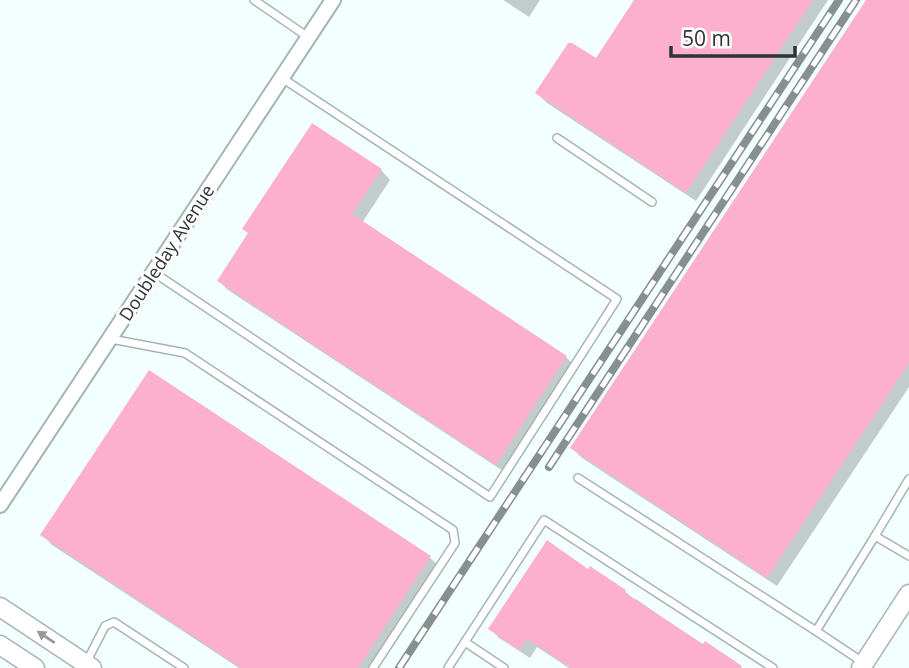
<svg xmlns="http://www.w3.org/2000/svg" width="909" height="668" viewBox="0 0 909 668" font-family="'Open Sans',sans-serif">
<style>
.shadow{fill:#0003}
.building{fill:#fdb0cd}
.lines{fill:none;stroke-linecap:round;stroke-linejoin:round}
.service-casing{stroke:#a5b5b4;stroke-width:10}
.minor-casing{stroke:#a5b5b4;stroke-width:18}
.tertiary-casing{stroke:#a5b5b4;stroke-width:21}
.service{stroke:#fff;stroke-width:7}
.minor{stroke:#fff;stroke-width:14}
.tertiary{stroke:#fff;stroke-width:18}
.rail-casing{stroke:#87908f;stroke-width:8}
.rail{stroke:#fff;stroke-width:5;stroke-dasharray:16;stroke-linecap:butt}
.oneway{fill:#969a99}
.labels{text-anchor:middle;stroke-width:6;stroke-linejoin:round;paint-order:stroke}
.street-label{font-size:18px;fill:#2d3433;stroke:#fff}
</style>
<rect width="100%" height="100%" fill="#f2fffe"/>
<!-- shadow -->
<g class="shadow">
<path d="M 503,0 L 540,0 L 529,17 Z"/>
<path d="M 637,0 L 828,0 L 696,201 L 547,103 L 537,93 L 596,61 Z"/>
<path d="M 868,0 L 909,0 L 909,387 L 777,586 L 582,458 L 572,448 Z"/>
<path d="M 381,170 L 390,180 L 362,223 L 566,357 L 576,367 L 506,473 L 228,290 L 219,281 Z"/>
<path d="M 150,373 L 430,558 L 440,567 L 373,668 L 239,668 L 52,545 L 43,535 Z"/>
<path d="M 583,568 L 625,591 L 635,601 L 636,599 L 704,647 L 705,644 L 742,668 L 569,668 L 537,647 L 530,658 L 499,638 L 490,628 Z"/>
</g>
<!-- building -->
<g class="building">
<path d="M 634,0 L 813,0 L 686,193 L 535,93 L 568,43 L 572,43 L 596,58 Z"/>
<path d="M 866,0 L 909,0 L 909,363 L 767,578 L 570,448 Z"/>
<path d="M 312,123 L 382,169 L 352,214 L 567,356 L 496,465 L 217,281 L 248,233 L 242,229 Z"/>
<path d="M 149,370 L 431,556 L 358,668 L 241,668 L 40,535 Z"/>
<path d="M 547,540 L 588,569 L 590,566 L 626,590 L 624,592 L 703,644 L 705,641 L 742,666 L 740,668 L 572,668 L 527,639 L 519,650 L 488,629 Z"/>
</g>
<g class="lines">
<!-- service casing -->
<g class="service-casing">
<g id="service">
<path d="M 254,0 L 308,37"/>
<path d="M 557,138 L 652,202"/>
<path d="M 153,272 L 490,497 L 617,299 L 282,78"/>
<path d="M 111,339 L 185,353 L 453,530 L 455,543 L 373,668"/>
<path d="M 578,478 L 816,631 L 875,536"/>
<path d="M 909,479 L 875,536 L 909,556"/>
<path d="M 816,631 L 864,663"/>
<path d="M 465,642 L 504,668"/>
<path d="M 86,663 L 105,626 L 114,622 L 184,668"/>
<path d="M 448,668 L 544,520 L 773,668"/>
</g>
</g>
<!-- minor casing -->
<g class="minor-casing">
<path id="minor" d="M 0,505 L 333,0"/>
</g>
<!-- tertiary casing -->
<g class="tertiary-casing">
<g id="tertiary">
<path d="M 0,607 L 92,668"/>
<path d="M 0,645 L 35,668"/>
<path d="M 861,668 L 909,594"/>
</g>
</g>
<!-- service -->
<use href="#service" class="service"/>
<!-- minor -->
<use href="#minor" class="minor"/>
<!-- tertiary -->
<use href="#tertiary" class="tertiary"/>
<!-- rail casing -->
<g class="rail-casing">
<g id="rail">
<path d="M 549,467 L 856,0"/>
<path d="M 399,668 L 839,0"/>
</g>
</g>
<!-- rail -->
<use href="#rail" class="rail"/>
</g>
<!-- one-way arrows -->
<defs><path id="oneway-solid" d="M-6-.8H1V-3.2L6.5 0L1 3.2V.8H-6Z" transform="scale(1.75)"/></defs>
<use class="oneway" href="#oneway-solid" transform="translate(46 637) rotate(-146)"/>
<g class="labels">
<!-- street labels -->
<g class="street-label">
<text transform="translate(167 253) rotate(-57)" y="6">Doubleday Avenue</text>
</g>
</g>
<!-- scale -->
<path d="M671 46v10h124v-10" fill="none" stroke="#2d3433" stroke-width="3.5"/>
<text x="682" y="46" font-size="21" fill="#2d3433" stroke="#ffffff" stroke-width="5" paint-order="stroke">50 m</text>
</svg>
